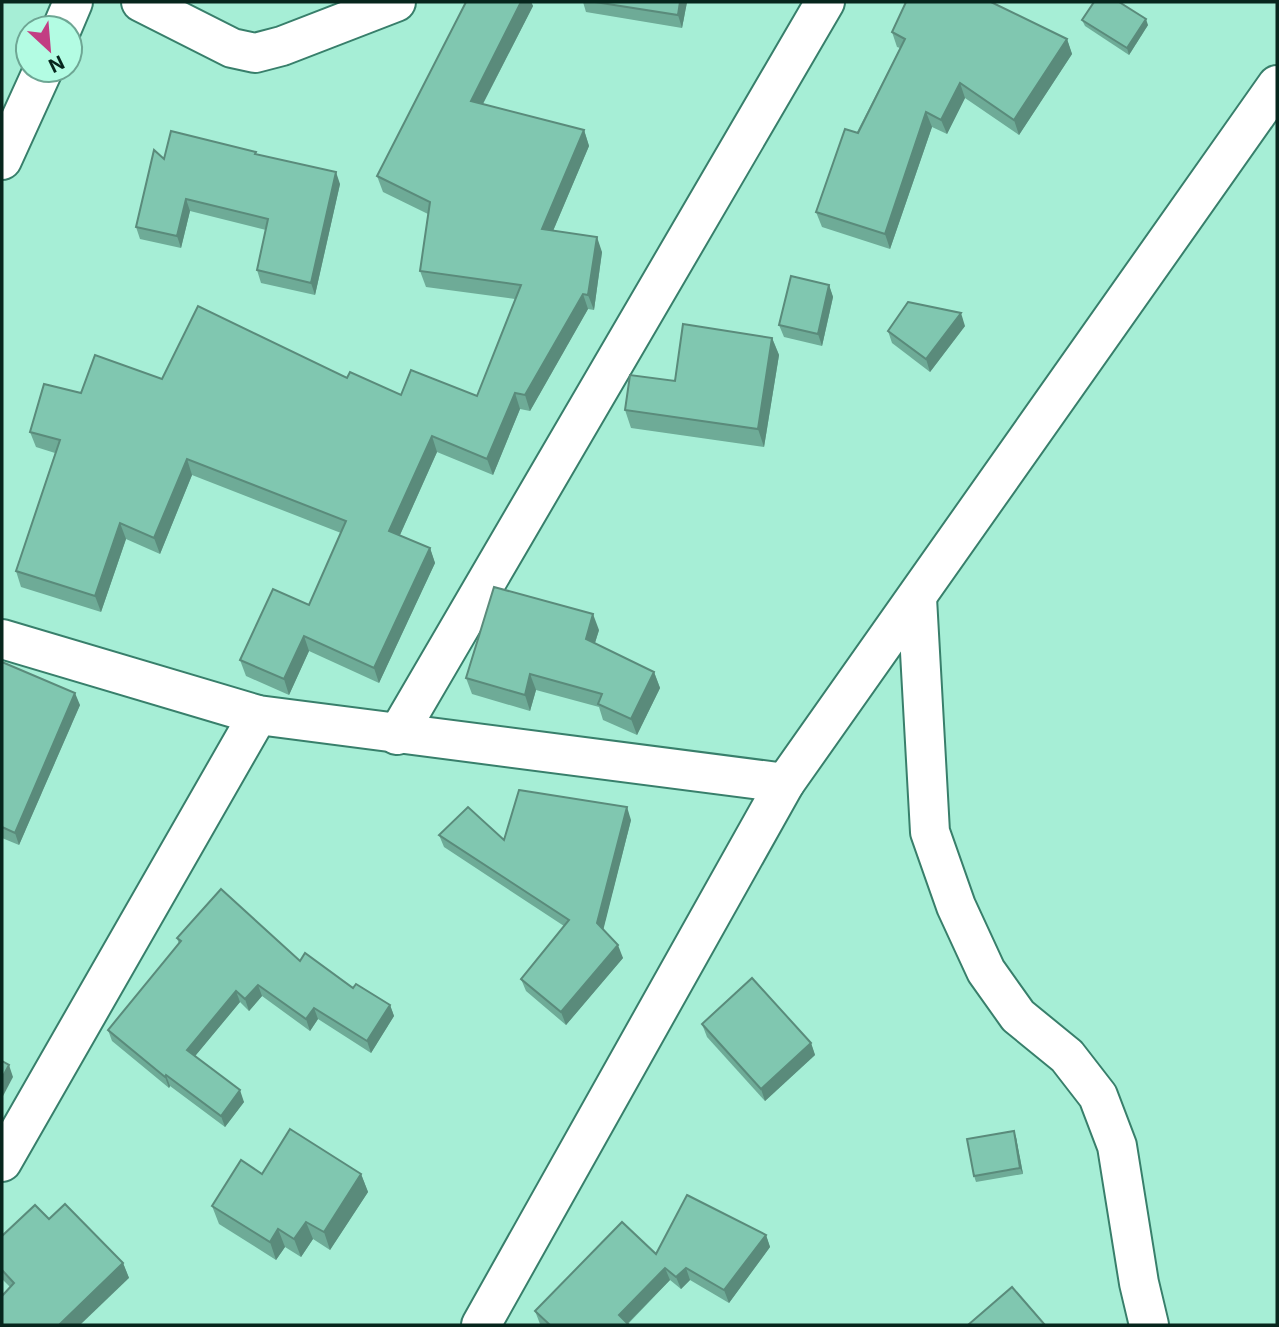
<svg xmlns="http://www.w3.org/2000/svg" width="1279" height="1327" viewBox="0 0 1279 1327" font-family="Inter,sans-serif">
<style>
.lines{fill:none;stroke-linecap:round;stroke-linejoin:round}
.minor-casing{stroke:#387f6b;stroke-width:42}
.minor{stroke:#fff;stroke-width:38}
.wall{fill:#6eab97}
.shaded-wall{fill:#5a8b7b}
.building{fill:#80c7b0;stroke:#5a8b7b;stroke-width:2}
</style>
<rect width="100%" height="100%" fill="#a6eed6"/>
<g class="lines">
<!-- minor casing -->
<g class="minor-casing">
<g id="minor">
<path d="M 141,2 L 232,48 L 255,53 L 282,46 L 396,2"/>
<path d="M 62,28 L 73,2"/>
<path d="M 2,160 L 43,70"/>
<path d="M 917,598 L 930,832 L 956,906 L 986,971 L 1018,1016 L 1067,1056 L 1098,1096 L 1117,1146 L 1139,1283 L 1149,1325"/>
<path d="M 2,639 L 258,715 L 785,783"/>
<path d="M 397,735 L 825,2"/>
<path d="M 2,1162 L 258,715"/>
<path d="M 481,1325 L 785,783 L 1277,85"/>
</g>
</g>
<!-- minor -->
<use href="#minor" class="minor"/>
</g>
<!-- wall -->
<g class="wall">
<path d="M 466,2 L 531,2 L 533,6 L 483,104 L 584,130 L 589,146 L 553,231 L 602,252 L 594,310 L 588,309 L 530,411 L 520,409 L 493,475 L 437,452 L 400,535 L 430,548 L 435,563 L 379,683 L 309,651 L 289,695 L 246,676 L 240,660 L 309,605 L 341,533 L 192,475 L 160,554 L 126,539 L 101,612 L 21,587 L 16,571 L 55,453 L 36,447 L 30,432 L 81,393 L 162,379 L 347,378 L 401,395 L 477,396 L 515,299 L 426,287 L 420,271 L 428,214 L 383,192 L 377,176 Z"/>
<path d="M 583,2 L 687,2 L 682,28 L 586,12 Z"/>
<path d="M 1082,20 L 1148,25 L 1129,55 L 1085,26 Z"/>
<path d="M 892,32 L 1067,39 L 1072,54 L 1019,135 L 965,98 L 947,134 L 932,127 L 890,249 L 822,227 L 816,212 L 900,48 L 897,47 Z"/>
<path d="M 256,152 L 256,154 L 340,184 L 315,295 L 261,283 L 257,270 L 266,230 L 190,211 L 181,248 L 140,239 L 136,227 L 164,159 Z"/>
<path d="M 829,285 L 833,297 L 822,346 L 784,337 L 779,325 Z"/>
<path d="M 965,326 L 930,372 L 892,343 L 888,331 Z"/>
<path d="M 772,338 L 779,355 L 764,447 L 631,428 L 625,410 L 675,381 Z"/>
<path d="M 599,630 L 595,643 L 654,672 L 660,688 L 637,735 L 603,720 L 599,707 L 536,690 L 530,711 L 472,694 L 466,678 Z"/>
<path d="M 2,662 L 80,705 L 19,845 L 2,838 Z"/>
<path d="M 631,820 L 603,929 L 623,958 L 566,1025 L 526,991 L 521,979 L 564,926 L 444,847 L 439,835 L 504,840 Z"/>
<path d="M 177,938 L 300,961 L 390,1005 L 394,1016 L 371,1053 L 318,1019 L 310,1031 L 262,996 L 249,1011 L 240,1002 L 195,1056 L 244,1102 L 225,1127 L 170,1086 L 169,1088 L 112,1041 L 108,1030 L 179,944 Z"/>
<path d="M 702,1024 L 811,1043 L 815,1055 L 765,1101 L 707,1037 Z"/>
<path d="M 1016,1137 L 1023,1174 L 976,1182 L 974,1176 Z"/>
<path d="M 262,1174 L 361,1174 L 368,1192 L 330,1250 L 313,1239 L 301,1257 L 285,1247 L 276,1260 L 219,1224 L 212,1206 Z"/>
<path d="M 49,1219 L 123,1263 L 129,1278 L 10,1287 L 2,1279 L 2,1236 Z"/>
<path d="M 766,1235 L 770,1247 L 729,1303 L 690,1280 L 681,1289 L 670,1280 L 628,1324 L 629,1325 L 542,1325 L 540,1324 L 535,1311 L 656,1254 Z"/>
</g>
<!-- shaded-wall -->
<g class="shaded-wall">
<path d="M 521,2 L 531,2 L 533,6 L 476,117 L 471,101 Z"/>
<path d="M 680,2 L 687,2 L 682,28 L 678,15 Z"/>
<path d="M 1146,19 L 1148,25 L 1129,55 L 1127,48 Z"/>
<path d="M 1067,39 L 1072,54 L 1019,135 L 1014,120 Z"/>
<path d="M 960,83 L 965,98 L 947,134 L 941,120 Z"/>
<path d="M 926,112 L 932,127 L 890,249 L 885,234 Z"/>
<path d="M 584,130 L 589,146 L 547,245 L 542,229 Z"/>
<path d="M 336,172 L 340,184 L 315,295 L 311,283 Z"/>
<path d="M 186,199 L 190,211 L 181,248 L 177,236 Z"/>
<path d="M 597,237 L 602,252 L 594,310 L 588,295 Z"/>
<path d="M 829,285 L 833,297 L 822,346 L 818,334 Z"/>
<path d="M 583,294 L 588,309 L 530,411 L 525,395 Z"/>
<path d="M 961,313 L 965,326 L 930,372 L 926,359 Z"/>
<path d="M 772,338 L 779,355 L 764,447 L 758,429 Z"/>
<path d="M 515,393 L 520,409 L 493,475 L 487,459 Z"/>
<path d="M 432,436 L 437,452 L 395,546 L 389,531 Z"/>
<path d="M 187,459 L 192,475 L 160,554 L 154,538 Z"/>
<path d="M 120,523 L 126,539 L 101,612 L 95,596 Z"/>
<path d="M 430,548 L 435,563 L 379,683 L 374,668 Z"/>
<path d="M 593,614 L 599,630 L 591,655 L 586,639 Z"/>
<path d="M 304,636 L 309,651 L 289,695 L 284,679 Z"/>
<path d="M 654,672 L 660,688 L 637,735 L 631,719 Z"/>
<path d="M 530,674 L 536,690 L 530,711 L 525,695 Z"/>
<path d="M 75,693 L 80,705 L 19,845 L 15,833 Z"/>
<path d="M 627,807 L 631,820 L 602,935 L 597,923 Z"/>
<path d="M 618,945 L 623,958 L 566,1025 L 561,1012 Z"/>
<path d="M 258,985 L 262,996 L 249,1011 L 245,999 Z"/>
<path d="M 236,991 L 240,1002 L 191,1061 L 187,1050 Z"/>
<path d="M 390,1005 L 394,1016 L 371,1053 L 367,1041 Z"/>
<path d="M 314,1008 L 318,1019 L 310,1031 L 306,1019 Z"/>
<path d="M 811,1043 L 815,1055 L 765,1101 L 761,1089 Z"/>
<path d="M 9,1065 L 13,1077 L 2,1098 L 2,1078 Z"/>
<path d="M 166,1075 L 170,1086 L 169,1088 L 165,1077 Z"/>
<path d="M 240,1090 L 244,1102 L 225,1127 L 221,1116 Z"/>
<path d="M 1014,1131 L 1016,1137 L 1023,1174 L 1020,1168 Z"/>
<path d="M 361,1174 L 368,1192 L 330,1250 L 324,1232 Z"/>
<path d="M 306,1222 L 313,1239 L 301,1257 L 294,1239 Z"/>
<path d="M 278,1229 L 285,1247 L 276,1260 L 270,1242 Z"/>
<path d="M 766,1235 L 770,1247 L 729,1303 L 724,1290 Z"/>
<path d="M 123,1263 L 129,1278 L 80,1325 L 59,1325 Z"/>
<path d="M 665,1268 L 670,1280 L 626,1325 L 619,1315 Z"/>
<path d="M 686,1268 L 690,1280 L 681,1289 L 676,1277 Z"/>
</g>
<!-- building -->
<g class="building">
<path d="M 466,2 L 521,2 L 471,101 L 584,130 L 542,229 L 597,237 L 588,295 L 583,294 L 525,395 L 515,393 L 487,459 L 432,436 L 389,531 L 430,548 L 374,668 L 304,636 L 284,679 L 240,660 L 273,589 L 309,605 L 346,521 L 187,459 L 154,538 L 120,523 L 95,596 L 16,571 L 60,440 L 30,432 L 44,384 L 81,393 L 95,355 L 162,379 L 198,306 L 347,378 L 350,372 L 401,395 L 411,370 L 477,396 L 521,285 L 420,271 L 430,202 L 377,176 Z"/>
<path d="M 595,2 L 680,2 L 678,15 Z"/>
<path d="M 906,2 L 991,2 L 1067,39 L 1014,120 L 960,83 L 941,120 L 926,112 L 885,234 L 816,212 L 845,129 L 858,133 L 905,39 L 892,32 Z"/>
<path d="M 1094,2 L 1119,2 L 1146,19 L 1127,48 L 1082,20 Z"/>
<path d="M 171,131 L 256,152 L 255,154 L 336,172 L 311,283 L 257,270 L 268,219 L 186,199 L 177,236 L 136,227 L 154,150 L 164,159 Z"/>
<path d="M 791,276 L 829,285 L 818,334 L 779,325 Z"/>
<path d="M 908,302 L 961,313 L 926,359 L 888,331 Z"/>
<path d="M 683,324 L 772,338 L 758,429 L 625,410 L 630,375 L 675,381 Z"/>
<path d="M 494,587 L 593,614 L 586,639 L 654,672 L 631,719 L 598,704 L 602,694 L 530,674 L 525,695 L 466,678 Z"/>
<path d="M 2,662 L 75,693 L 15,833 L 2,827 Z"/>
<path d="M 519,790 L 627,807 L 597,923 L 618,945 L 561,1012 L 521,979 L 569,920 L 439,835 L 468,807 L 504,840 Z"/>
<path d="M 221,889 L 300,961 L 305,953 L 353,988 L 356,984 L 390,1005 L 367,1041 L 314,1008 L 306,1019 L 258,985 L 245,999 L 236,991 L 187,1050 L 240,1090 L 221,1116 L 166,1075 L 165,1077 L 108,1030 L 181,941 L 177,938 Z"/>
<path d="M 752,978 L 811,1043 L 761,1089 L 702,1024 Z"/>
<path d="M 2,1061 L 9,1065 L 2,1078 Z"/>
<path d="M 290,1129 L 361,1174 L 324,1232 L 306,1222 L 294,1239 L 278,1229 L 270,1242 L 212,1206 L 241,1160 L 262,1174 Z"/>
<path d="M 1014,1131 L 1020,1168 L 974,1176 L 967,1139 Z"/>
<path d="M 687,1195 L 766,1235 L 724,1290 L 686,1268 L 676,1277 L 665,1268 L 619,1315 L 629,1325 L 550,1325 L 535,1311 L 622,1222 L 656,1254 Z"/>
<path d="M 65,1204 L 123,1263 L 59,1325 L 2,1325 L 2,1296 L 14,1283 L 2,1270 L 2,1236 L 35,1205 L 49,1219 Z"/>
<path d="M 1012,1287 L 1045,1325 L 968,1325 Z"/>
</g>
<!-- border -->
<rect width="1279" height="1327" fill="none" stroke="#07261d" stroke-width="7"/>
<!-- north arrow -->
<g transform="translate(49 49) rotate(154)"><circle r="33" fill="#b3fce3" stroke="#6ea694" stroke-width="2"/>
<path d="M0-5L12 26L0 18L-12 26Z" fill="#c23e83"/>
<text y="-10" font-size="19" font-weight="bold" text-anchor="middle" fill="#07261d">N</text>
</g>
</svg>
